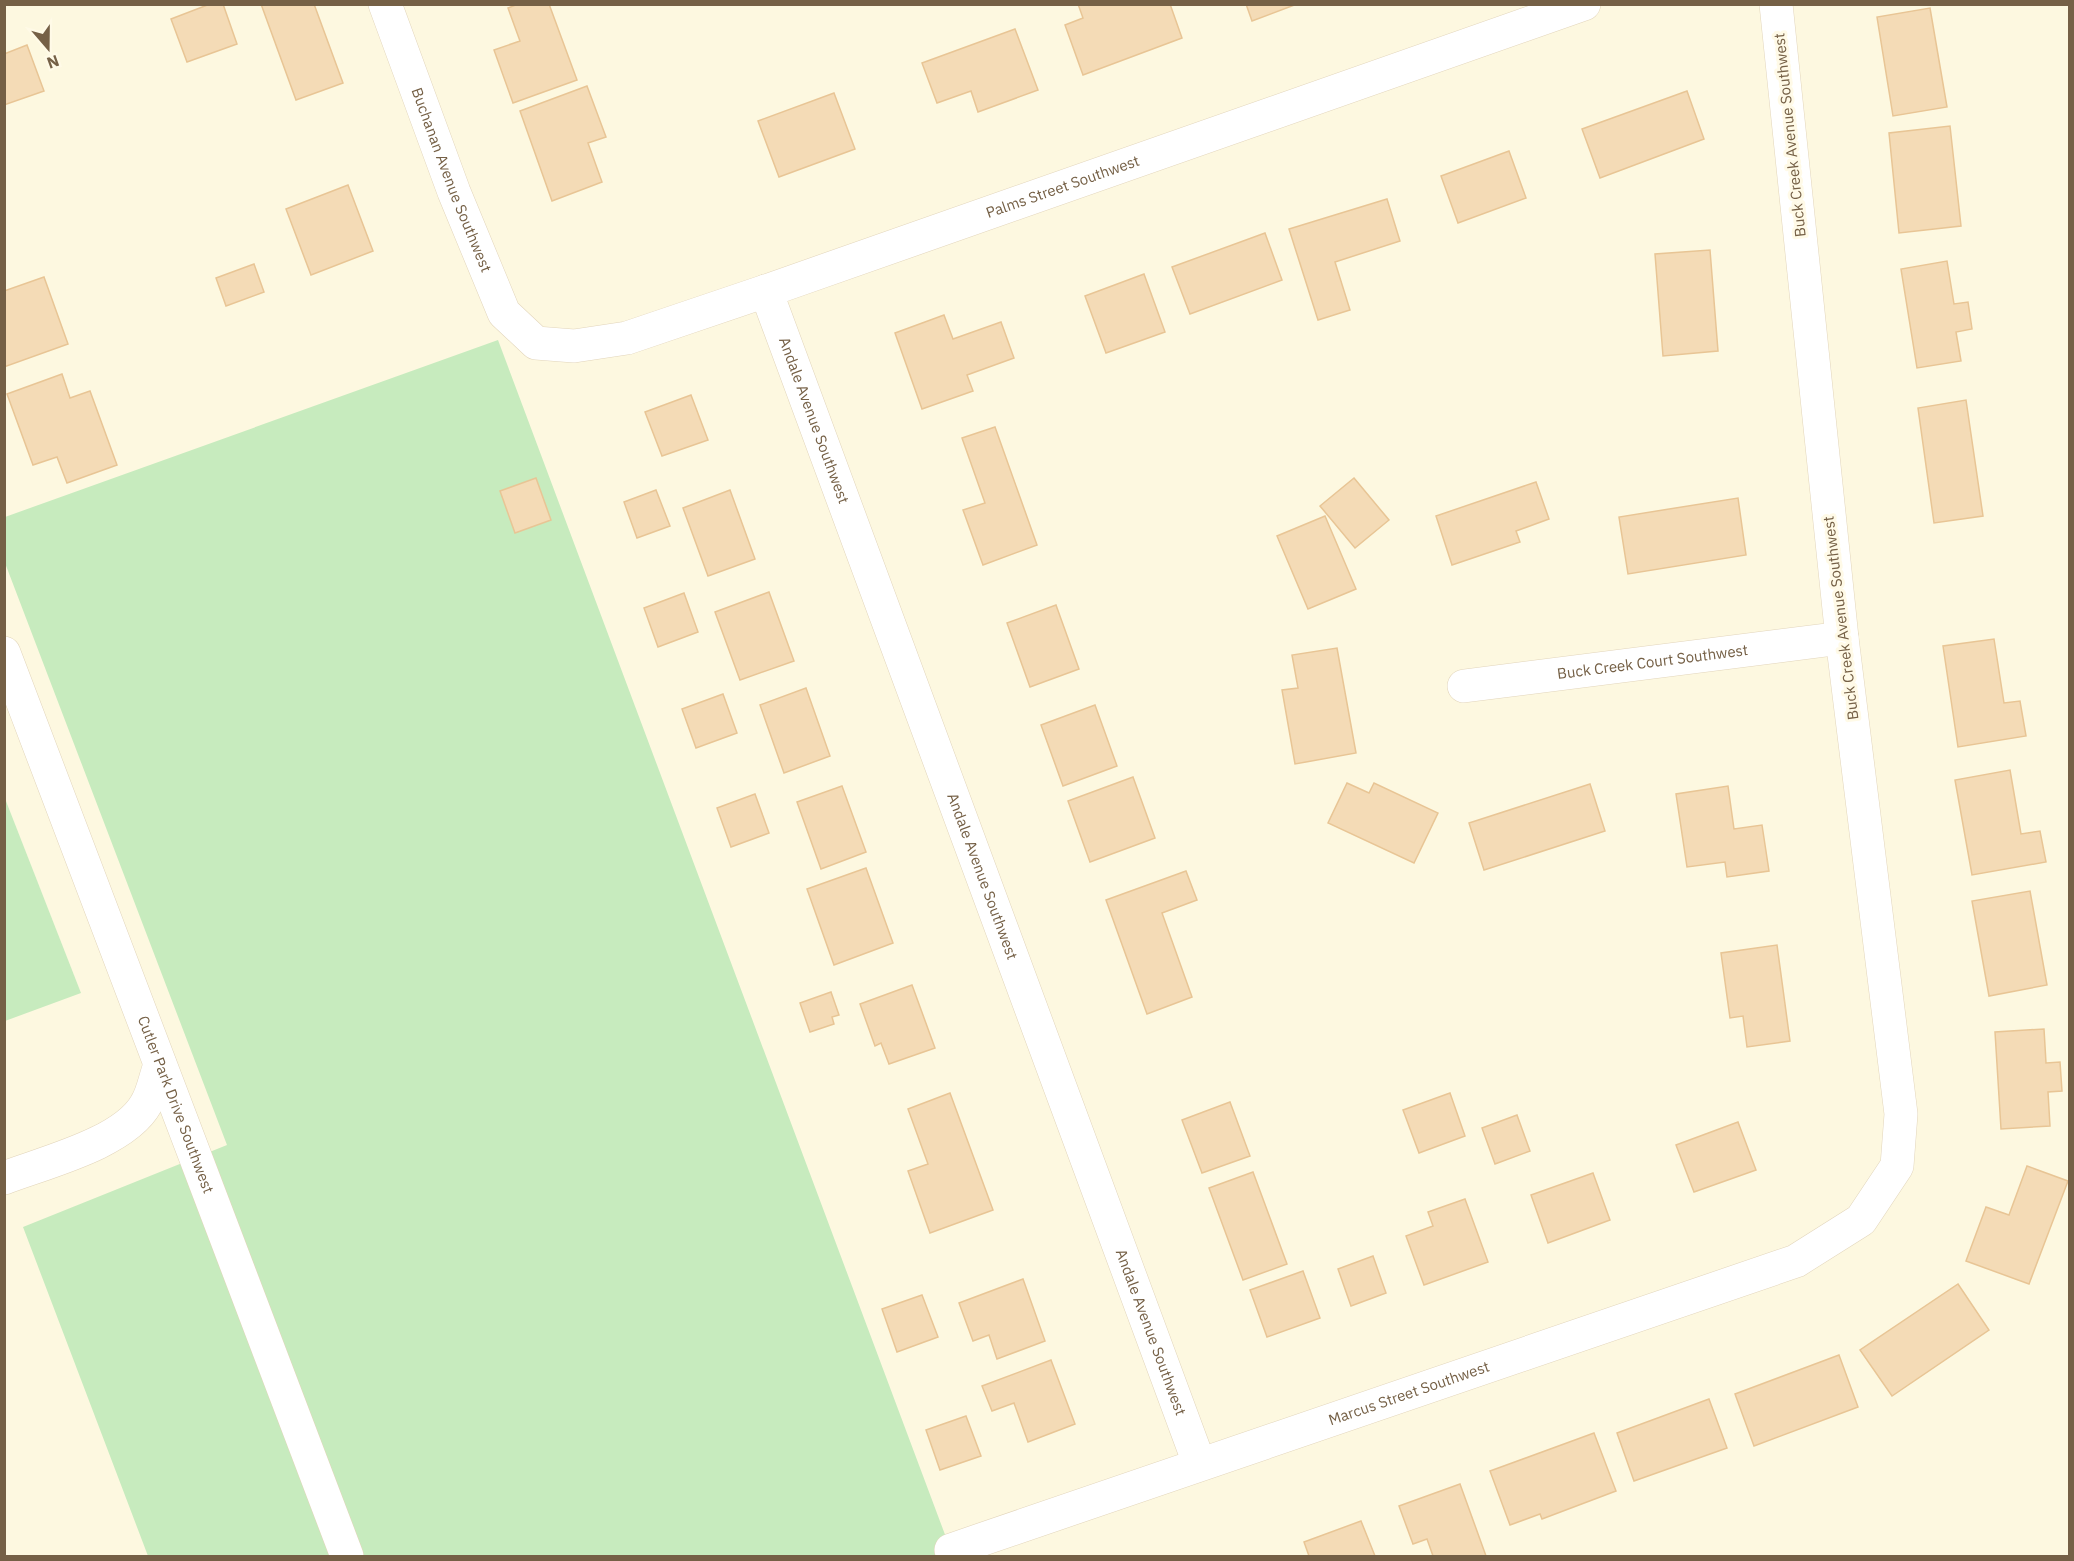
<svg xmlns="http://www.w3.org/2000/svg" width="2074" height="1561" viewBox="0 0 2074 1561" font-family="'IBM Plex Sans',sans-serif">
<style>
.green{fill:#c7ebbe}
.building{fill:#f4dbb6;stroke:#e8c595;stroke-width:1.5}
.lines{fill:none;stroke-linecap:round;stroke-linejoin:round}
.minor-casing{stroke:#e2d5bb;stroke-width:34}
.minor{stroke:#fff;stroke-width:33}
.labels{text-anchor:middle;stroke-width:6;stroke-linejoin:round;paint-order:stroke}
.street-label{font-size:15px;fill:#756046;stroke:#fffae7}
</style>
<rect width="100%" height="100%" fill="#fdf8e0"/>
<!-- green -->
<g class="green">
<path d="M 498,340 L 953,1556 L 148,1556 L 23,1227 L 227,1145 L 5,563 L 5,517 Z"/>
<path d="M 4,796 L 81,993 L 5,1021 L 4,1021 Z"/>
</g>
<!-- building -->
<g class="building">
<path d="M 210,4 L 223,4 L 237,44 L 187,62 L 171,19 Z"/>
<path d="M 261,4 L 314,4 L 343,83 L 296,100 Z"/>
<path d="M 518,4 L 549,4 L 577,80 L 513,103 L 494,50 L 520,41 L 508,8 Z"/>
<path d="M 1078,4 L 1170,4 L 1182,38 L 1083,75 L 1065,25 L 1083,18 Z"/>
<path d="M 1246,4 L 1297,4 L 1252,21 Z"/>
<path d="M 1930,8 L 1947,107 L 1893,116 L 1877,17 Z"/>
<path d="M 1015,29 L 1038,90 L 978,112 L 971,91 L 937,103 L 922,63 Z"/>
<path d="M 27,45 L 44,91 L 4,105 L 4,54 Z"/>
<path d="M 587,86 L 606,137 L 588,143 L 602,182 L 552,201 L 520,111 Z"/>
<path d="M 1687,91 L 1704,139 L 1600,178 L 1582,129 Z"/>
<path d="M 834,93 L 855,149 L 779,177 L 758,121 Z"/>
<path d="M 1950,126 L 1961,226 L 1899,233 L 1889,133 Z"/>
<path d="M 1509,151 L 1526,198 L 1458,223 L 1441,176 Z"/>
<path d="M 348,185 L 373,251 L 311,275 L 286,209 Z"/>
<path d="M 1387,199 L 1400,241 L 1335,262 L 1350,310 L 1318,320 L 1289,229 Z"/>
<path d="M 1265,233 L 1282,280 L 1190,314 L 1172,267 Z"/>
<path d="M 1710,250 L 1718,351 L 1663,356 L 1655,254 Z"/>
<path d="M 1947,261 L 1954,304 L 1968,302 L 1972,329 L 1956,332 L 1961,361 L 1917,368 L 1901,269 Z"/>
<path d="M 254,264 L 264,292 L 226,306 L 216,278 Z"/>
<path d="M 1144,274 L 1165,332 L 1106,353 L 1085,296 Z"/>
<path d="M 44,277 L 68,344 L 4,367 L 4,291 Z"/>
<path d="M 944,315 L 953,339 L 1001,322 L 1014,358 L 967,375 L 973,391 L 922,409 L 895,333 Z"/>
<path d="M 62,374 L 70,398 L 90,391 L 117,465 L 67,483 L 57,457 L 33,465 L 7,394 Z"/>
<path d="M 691,395 L 708,440 L 662,456 L 645,412 Z"/>
<path d="M 1966,400 L 1983,516 L 1934,523 L 1918,408 Z"/>
<path d="M 995,427 L 1037,545 L 983,565 L 963,510 L 985,503 L 962,438 Z"/>
<path d="M 536,478 L 551,520 L 515,533 L 500,491 Z"/>
<path d="M 1354,478 L 1389,520 L 1355,548 L 1320,506 Z"/>
<path d="M 1536,482 L 1549,519 L 1516,531 L 1520,542 L 1452,565 L 1436,516 Z"/>
<path d="M 656,490 L 670,526 L 637,538 L 624,502 Z"/>
<path d="M 730,490 L 755,559 L 708,576 L 683,508 Z"/>
<path d="M 1738,498 L 1746,555 L 1628,574 L 1619,517 Z"/>
<path d="M 1325,516 L 1356,589 L 1308,609 L 1277,536 Z"/>
<path d="M 769,592 L 794,661 L 740,680 L 715,612 Z"/>
<path d="M 684,593 L 698,632 L 658,647 L 644,608 Z"/>
<path d="M 1056,605 L 1079,669 L 1030,687 L 1007,623 Z"/>
<path d="M 1994,639 L 2004,703 L 2020,701 L 2026,736 L 1958,747 L 1943,646 Z"/>
<path d="M 1337,648 L 1356,753 L 1295,764 L 1282,690 L 1298,688 L 1292,655 Z"/>
<path d="M 806,688 L 830,756 L 784,773 L 760,705 Z"/>
<path d="M 723,694 L 737,733 L 696,748 L 682,709 Z"/>
<path d="M 1095,705 L 1117,766 L 1063,786 L 1041,725 Z"/>
<path d="M 2010,770 L 2021,834 L 2040,831 L 2046,862 L 1972,875 L 1955,780 Z"/>
<path d="M 1133,777 L 1155,838 L 1090,862 L 1068,801 Z"/>
<path d="M 1347,783 L 1369,793 L 1374,783 L 1438,813 L 1414,863 L 1328,823 Z"/>
<path d="M 1590,784 L 1605,831 L 1484,870 L 1469,823 Z"/>
<path d="M 842,786 L 866,852 L 821,869 L 797,802 Z"/>
<path d="M 1728,786 L 1734,829 L 1762,825 L 1769,871 L 1727,877 L 1725,862 L 1687,867 L 1676,794 Z"/>
<path d="M 755,794 L 769,833 L 731,847 L 717,808 Z"/>
<path d="M 866,868 L 893,943 L 834,965 L 807,889 Z"/>
<path d="M 1186,871 L 1197,900 L 1162,913 L 1192,997 L 1147,1014 L 1106,900 Z"/>
<path d="M 2030,891 L 2047,985 L 1989,996 L 1972,901 Z"/>
<path d="M 1777,945 L 1790,1041 L 1747,1047 L 1743,1016 L 1730,1018 L 1721,953 Z"/>
<path d="M 912,985 L 935,1048 L 889,1064 L 881,1043 L 875,1046 L 860,1004 Z"/>
<path d="M 831,992 L 839,1015 L 832,1017 L 834,1024 L 810,1032 L 800,1003 Z"/>
<path d="M 2044,1029 L 2046,1063 L 2060,1062 L 2062,1091 L 2048,1092 L 2050,1126 L 2001,1129 L 1995,1032 Z"/>
<path d="M 950,1093 L 993,1210 L 930,1233 L 908,1171 L 928,1164 L 908,1109 Z"/>
<path d="M 1450,1093 L 1465,1136 L 1419,1153 L 1403,1110 Z"/>
<path d="M 1230,1102 L 1250,1156 L 1202,1173 L 1182,1120 Z"/>
<path d="M 1517,1115 L 1530,1151 L 1495,1164 L 1482,1128 Z"/>
<path d="M 1738,1122 L 1756,1170 L 1694,1192 L 1676,1145 Z"/>
<path d="M 2027,1166 L 2068,1181 L 2029,1284 L 1966,1261 L 1986,1207 L 2009,1215 Z"/>
<path d="M 1253,1172 L 1287,1264 L 1243,1280 L 1209,1188 Z"/>
<path d="M 1593,1173 L 1610,1220 L 1548,1243 L 1531,1195 Z"/>
<path d="M 1465,1199 L 1488,1262 L 1424,1285 L 1406,1236 L 1433,1226 L 1428,1212 Z"/>
<path d="M 1373,1256 L 1386,1293 L 1351,1306 L 1338,1269 Z"/>
<path d="M 1303,1271 L 1320,1318 L 1267,1337 L 1250,1290 Z"/>
<path d="M 1023,1279 L 1045,1341 L 997,1359 L 989,1335 L 973,1341 L 959,1303 Z"/>
<path d="M 1958,1284 L 1989,1330 L 1892,1396 L 1860,1350 Z"/>
<path d="M 922,1295 L 938,1337 L 897,1352 L 882,1309 Z"/>
<path d="M 1839,1355 L 1858,1407 L 1754,1446 L 1735,1394 Z"/>
<path d="M 1051,1360 L 1075,1424 L 1028,1442 L 1014,1403 L 992,1411 L 982,1386 Z"/>
<path d="M 1709,1399 L 1727,1448 L 1634,1481 L 1617,1433 Z"/>
<path d="M 966,1416 L 981,1456 L 940,1470 L 926,1430 Z"/>
<path d="M 1594,1433 L 1616,1491 L 1542,1519 L 1540,1514 L 1510,1525 L 1490,1471 Z"/>
<path d="M 1460,1484 L 1486,1556 L 1433,1556 L 1427,1539 L 1413,1544 L 1399,1506 Z"/>
<path d="M 1361,1521 L 1375,1556 L 1309,1556 L 1304,1542 Z"/>
</g>
<g class="lines">
<!-- minor casing -->
<g class="minor-casing">
<g id="minor">
<path id="s1" d="M 385,4 L 454,192 L 504,313 L 536,343 L 574,346 L 627,338 L 766,291 L 1584,4"/>
<path id="s2" d="M 766,291 L 1199,1463"/>
<path id="s3" d="M 4,653 L 347,1556"/>
<path id="s4" d="M 1464,686 L 1842,638"/>
<path d="M 4,1178 C 46,1162 124,1143 146,1104 C 153,1093 155,1078 160,1065"/>
<path id="s5" d="M 951,1550 L 1796,1261 L 1861,1220 L 1897,1166 L 1901,1114 L 1842,638 L 1776,4"/>
</g>
</g>
<!-- minor -->
<use href="#minor" class="minor"/>
</g>
<g class="labels">
<!-- street labels -->
<g class="street-label">
<text transform="translate(1790 135) rotate(-96)" y="5">Buck Creek Avenue Southwest</text>
<text dy="5" stroke="none"><textPath href="#s1" startOffset="188">Buchanan Avenue Southwest</textPath></text>
<text dy="5" stroke="none"><textPath href="#s1" startOffset="928">Palms Street Southwest</textPath></text>
<text dy="5" stroke="none"><textPath href="#s2" startOffset="138">Andale Avenue Southwest</textPath></text>
<text transform="translate(1841 618) rotate(-97)" y="5">Buck Creek Avenue Southwest</text>
<text dy="5" stroke="none"><textPath href="#s4" startOffset="190">Buck Creek Court Southwest</textPath></text>
<text dy="5" stroke="none"><textPath href="#s2" startOffset="624">Andale Avenue Southwest</textPath></text>
<text dy="5" stroke="none"><textPath href="#s3" startOffset="483">Cutler Park Drive Southwest</textPath></text>
<text dy="5" stroke="none"><textPath href="#s2" startOffset="1110">Andale Avenue Southwest</textPath></text>
<text dy="5" stroke="none"><textPath href="#s5" startOffset="484">Marcus Street Southwest</textPath></text>
</g>
</g>
<!-- border -->
<rect width="2074" height="1561" fill="none" stroke="#756046" stroke-width="12"/>
<!-- north arrow -->
<g transform="translate(48 48) rotate(160)" stroke="#fffae7" stroke-width="4.5" paint-order="stroke">
<path d="M0-4.5L10 22L0 15L-10 22Z" fill="#756046"/>
<text y="-9" font-size="16" font-weight="bold" text-anchor="middle" fill="#756046">N</text>
</g>
</svg>
